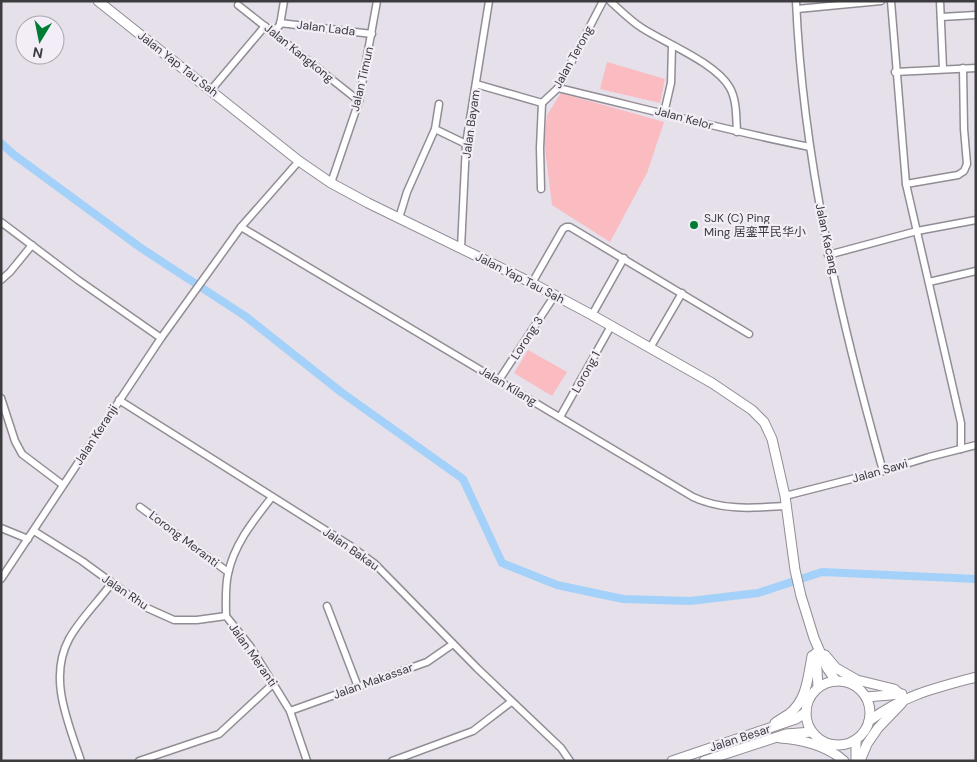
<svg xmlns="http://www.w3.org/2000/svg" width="977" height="762" viewBox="0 0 977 762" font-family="'DM Sans','Noto Sans SC',sans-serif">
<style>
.green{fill:#fabcc1}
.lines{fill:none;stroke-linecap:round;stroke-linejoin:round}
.canal{stroke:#a3d1f9;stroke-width:8}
.street-casing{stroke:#928d95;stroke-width:9}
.secondary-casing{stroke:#928d95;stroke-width:11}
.street{stroke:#fff;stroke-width:6}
.secondary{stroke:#fff;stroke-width:9}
.poi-dot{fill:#007c34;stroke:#f2edf6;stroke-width:2}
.labels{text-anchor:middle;stroke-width:4.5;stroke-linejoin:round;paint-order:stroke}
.street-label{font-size:12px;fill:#3c3b3e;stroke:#f2edf6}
.poi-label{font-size:12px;fill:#3c3b3e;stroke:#f2edf6;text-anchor:start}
</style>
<rect width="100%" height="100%" fill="#e5e0e9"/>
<!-- green -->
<g class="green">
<path d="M 607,62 L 665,79 L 660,103 L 600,89 Z"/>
<path d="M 561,93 L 664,122 L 647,173 L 610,242 L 552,205 L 544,141 L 547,115 Z"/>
<path d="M 528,350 L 567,372 L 552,396 L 514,373 Z"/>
</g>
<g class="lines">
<!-- canal -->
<path class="canal" d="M 1,143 L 13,154 L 141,248 L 245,316 L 341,392 L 463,479 L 502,563 L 557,585 L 623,599 L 690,601 L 758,593 L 822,572 L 976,579"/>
<!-- street casing -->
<g class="street-casing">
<g id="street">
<path d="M 610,1 C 620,10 631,21 642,28 C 667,44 716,63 730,88 C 737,101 736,117 737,132"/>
<path d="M 796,1 C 803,161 840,318 883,471"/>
<path d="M 891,1 L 906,184 L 961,423 L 961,449"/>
<path d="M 940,1 L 943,69"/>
<path d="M 238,5 L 359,101"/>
<path d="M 797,9 L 881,1"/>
<path d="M 941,17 L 976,15"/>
<path d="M 280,23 L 372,34"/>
<path d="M 273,32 L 280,25 L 284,1"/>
<path d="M 895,72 L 976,68"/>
<path d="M 476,84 L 542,103"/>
<path d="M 558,88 C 642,108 725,130 810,147"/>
<path d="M 211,90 L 265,26"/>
<path d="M 542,103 L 558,88 L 603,1"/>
<path d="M 664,113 L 671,83 L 672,46"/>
<path d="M 435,129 L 466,144"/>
<path d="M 331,183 L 359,101 L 377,1"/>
<path d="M 906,184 L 958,175 L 964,171 L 967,164 L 964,129 L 963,68"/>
<path d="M 541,189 L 540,148 L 542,103"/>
<path d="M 399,218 L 407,192 L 435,129 L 439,104"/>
<path d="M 1,222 L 78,280 L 161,338"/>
<path d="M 241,227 L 693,497 C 723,511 754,508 786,506"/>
<path d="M 461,248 L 466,144 L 489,1"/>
<path d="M 828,255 L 917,231 L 976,220"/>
<path d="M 1,280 L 10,272 L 32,245"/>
<path d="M 929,282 L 976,271"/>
<path d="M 532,283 L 563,229 L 566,227 L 570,227 L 749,334"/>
<path d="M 592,315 L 624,258"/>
<path d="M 650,348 L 682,293"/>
<path d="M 499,380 L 555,295"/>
<path d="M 1,398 L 15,441 L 22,454 L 63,485"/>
<path d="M 119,400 L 349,545 L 375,564 L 477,668 L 561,748 L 570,761"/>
<path d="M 560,417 L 611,326"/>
<path d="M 785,496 L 883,471 L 929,457 L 976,445"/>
<path d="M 272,497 C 254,520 234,544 228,574 C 225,587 226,602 226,616 L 250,646 L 290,711 L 307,761"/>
<path d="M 140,507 L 228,572"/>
<path d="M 1,528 L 28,539"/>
<path d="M 34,531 L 82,561 L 145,607 L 174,620 L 197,620 L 226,616"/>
<path d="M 1,579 L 161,338 L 241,227 L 299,161"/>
<path d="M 327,606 L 358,687"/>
<path d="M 290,711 L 427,662 L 453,644"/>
<path d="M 81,761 C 68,722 48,678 69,639 C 80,619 98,602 111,584"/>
<path d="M 139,761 L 219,734 L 274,683"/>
<path d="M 392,761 L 473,731 L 511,702"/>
</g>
</g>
<!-- secondary casing -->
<g class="secondary-casing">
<g id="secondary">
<path d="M 98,1 L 299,161 L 331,183 L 368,203 L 532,283 L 592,315 L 712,383 L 752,410 L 764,422 L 772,439 L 785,496 L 795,570 L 801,596 L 814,638 L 827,668 L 836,681"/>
<path d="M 816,653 L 818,687"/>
<path d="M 825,655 L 836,668 L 857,680 L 894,689 L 900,694"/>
<circle cx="838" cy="713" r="32"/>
<path d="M 866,697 L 902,694"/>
<path d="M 869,721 C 904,695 935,688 976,677"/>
<path d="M 775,723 C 779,720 784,717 789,714 C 807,700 808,677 812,656 L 816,654"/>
<path d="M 780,738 C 801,739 828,746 844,761"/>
<path d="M 672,761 L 784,723 L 796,719 L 806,712"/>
<path d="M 704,761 L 786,734 L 812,732"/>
<path d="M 856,761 L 856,740"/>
<path d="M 860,761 L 867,744 L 878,728 L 902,703"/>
</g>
</g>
<!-- street -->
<use href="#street" class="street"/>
<!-- secondary -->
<use href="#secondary" class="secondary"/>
</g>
<!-- markers -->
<circle class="poi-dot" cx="694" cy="225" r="5"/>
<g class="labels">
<!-- street labels -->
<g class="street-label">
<text transform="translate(326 28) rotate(7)" y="4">Jalan Lada</text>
<text transform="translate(299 53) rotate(39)" y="4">Jalan Kangkong</text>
<text transform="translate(573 57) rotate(-61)" y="4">Jalan Terong</text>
<text transform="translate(178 64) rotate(38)" y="4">Jalan Yap Tau Sah</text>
<text transform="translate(362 79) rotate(-77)" y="4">Jalan Timun</text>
<text transform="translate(684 118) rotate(15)" y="4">Jalan Kelor</text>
<text transform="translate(471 124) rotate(-82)" y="4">Jalan Bayam</text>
<text transform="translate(827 239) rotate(78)" y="4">Jalan Kacang</text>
<text transform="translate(520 278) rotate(27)" y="4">Jalan Yap Tau Sah</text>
<text transform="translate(527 338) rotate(-57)" y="4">Lorong 3</text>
<text transform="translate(586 372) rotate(-61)" y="4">Lorong 1</text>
<text transform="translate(508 386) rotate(31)" y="4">Jalan Kilang</text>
<text transform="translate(96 435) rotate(-57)" y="4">Jalan Keranji</text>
<text transform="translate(880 471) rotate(-16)" y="4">Jalan Sawi</text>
<text transform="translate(184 539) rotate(37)" y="4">Lorong Meranti</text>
<text transform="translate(351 549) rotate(35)" y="4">Jalan Bakau</text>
<text transform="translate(125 592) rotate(34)" y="4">Jalan Rhu</text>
<text transform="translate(253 655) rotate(55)" y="4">Jalan Meranti</text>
<text transform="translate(373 681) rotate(-20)" y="4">Jalan Makassar</text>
<text transform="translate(740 738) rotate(-18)" y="4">Jalan Besar</text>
</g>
<!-- poi labels -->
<g class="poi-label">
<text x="704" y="222">SJK (C) Ping<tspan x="704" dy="14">Ming 居銮平民华小</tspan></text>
</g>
</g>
<!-- border -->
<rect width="977" height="762" fill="none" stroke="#3c3b3e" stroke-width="5"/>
<!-- north arrow -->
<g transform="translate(40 40) rotate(190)"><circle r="24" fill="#f2edf6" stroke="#a9a6ac"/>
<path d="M0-4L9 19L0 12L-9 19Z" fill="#007c34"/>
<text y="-8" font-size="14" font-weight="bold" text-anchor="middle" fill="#3c3b3e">N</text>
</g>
</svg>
